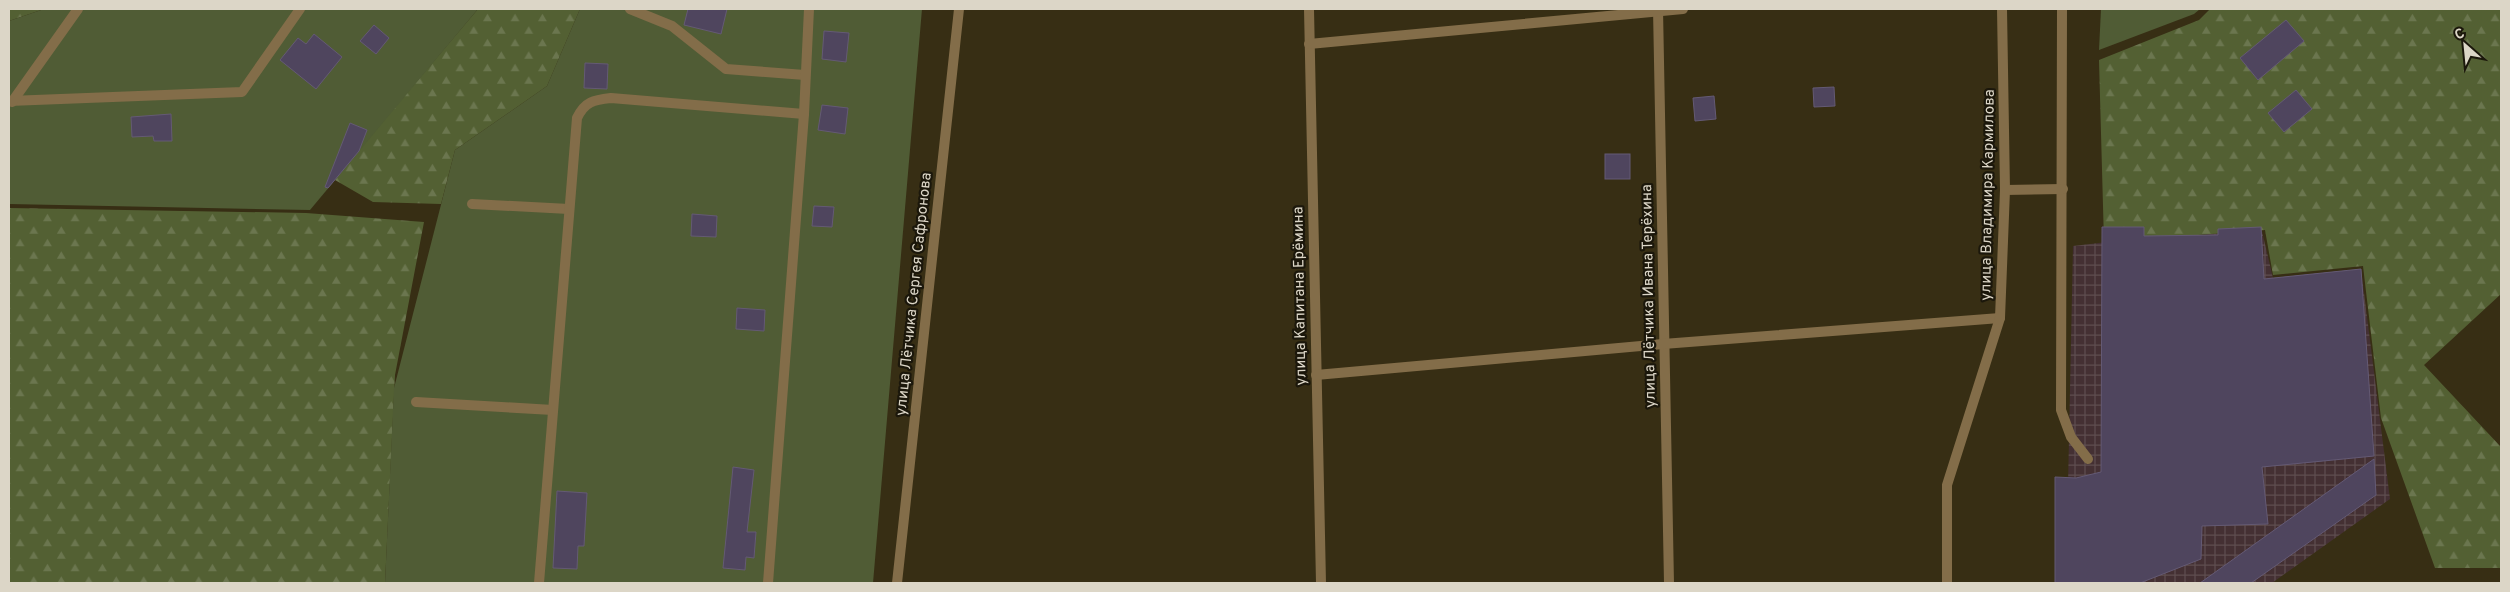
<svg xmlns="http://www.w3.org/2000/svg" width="2510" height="592" viewBox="0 0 2510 592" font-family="Overpass,sans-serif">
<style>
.industrial{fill:url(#industrial-grid)}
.forest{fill:url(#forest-firs)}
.garden{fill:#505c35}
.building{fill:#4f455e;stroke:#645a74}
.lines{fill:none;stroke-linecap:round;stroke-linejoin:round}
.service{stroke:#836d49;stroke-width:10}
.minor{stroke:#836d49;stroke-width:10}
.labels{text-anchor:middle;stroke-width:4.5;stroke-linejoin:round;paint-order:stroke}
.street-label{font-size:15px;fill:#dcd6c7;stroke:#1b170b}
</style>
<defs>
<pattern id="industrial-grid" width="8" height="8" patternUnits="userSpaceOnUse" patternTransform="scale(1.25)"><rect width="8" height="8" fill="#443033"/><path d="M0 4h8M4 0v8" fill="none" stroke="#5e4d4f"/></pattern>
<pattern id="forest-firs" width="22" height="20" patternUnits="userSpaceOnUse" patternTransform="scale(1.25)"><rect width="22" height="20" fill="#536033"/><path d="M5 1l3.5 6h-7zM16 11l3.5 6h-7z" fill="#6b764f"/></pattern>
</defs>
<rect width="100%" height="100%" fill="#372e14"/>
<!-- industrial -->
<path class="industrial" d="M 2261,227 L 2273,278 L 2361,269 L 2390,499 L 2272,583 L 2066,583 L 2073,246 L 2158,236 L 2204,235 Z"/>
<!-- forest -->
<g class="forest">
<path d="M 9,9 L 44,9 L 9,21 Z"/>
<path d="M 478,9 L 580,9 L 547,86 L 455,150 L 441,204 L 373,202 L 335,180 L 361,147 Z"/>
<path d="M 2210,9 L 2501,9 L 2501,294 L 2424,365 L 2501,447 L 2501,568 L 2435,568 L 2381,418 L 2363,266 L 2273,275 L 2265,230 L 2104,242 L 2099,60 L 2199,20 Z"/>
<path d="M 9,208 L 306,213 L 424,222 L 395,375 L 385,583 L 9,583 Z"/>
</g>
<!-- garden -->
<g class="garden">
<path d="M 44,9 L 478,9 L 310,210 L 9,204 L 9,21 Z"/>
<path d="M 580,9 L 922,9 L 873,583 L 385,583 L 394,388 L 455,150 L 547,86 Z"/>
<path d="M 2101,9 L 2200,9 L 2194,14 L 2099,50 Z"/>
</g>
<!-- building -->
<g class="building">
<path d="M 688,9 L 727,9 L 721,34 L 684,25 Z"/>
<path d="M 2286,20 L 2304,41 L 2258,80 L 2240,58 Z"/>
<path d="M 374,25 L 389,38 L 376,54 L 360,41 Z"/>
<path d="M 824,31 L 849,33 L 846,62 L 822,59 Z"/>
<path d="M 314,34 L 342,57 L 316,89 L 280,60 L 298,38 L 306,44 Z"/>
<path d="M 585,63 L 608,64 L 607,89 L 584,88 Z"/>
<path d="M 1834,87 L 1835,106 L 1814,107 L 1813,88 Z"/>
<path d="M 2296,90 L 2312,109 L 2284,132 L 2268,113 Z"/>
<path d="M 1714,96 L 1716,119 L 1695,121 L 1693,98 Z"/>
<path d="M 822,105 L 848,108 L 845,134 L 818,130 Z"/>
<path d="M 171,114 L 172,141 L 154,141 L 153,136 L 132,137 L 131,117 Z"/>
<path d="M 350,123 L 367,130 L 359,151 L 328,188 L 325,187 Z"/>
<rect x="1605" y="154" width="25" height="25"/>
<path d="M 814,206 L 834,207 L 832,227 L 812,226 Z"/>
<path d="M 692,214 L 717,216 L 716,237 L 691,236 Z"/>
<path d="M 2102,227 L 2144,227 L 2144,236 L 2218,235 L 2218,229 L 2261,227 L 2264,279 L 2361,269 L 2374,456 L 2262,467 L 2268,524 L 2202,526 L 2201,559 L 2140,583 L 2055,583 L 2055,477 L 2076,478 L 2101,472 Z"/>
<path d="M 737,308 L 765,310 L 764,331 L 736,329 Z"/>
<path d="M 2374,459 L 2376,495 L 2251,583 L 2200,583 Z"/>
<path d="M 733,467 L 754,470 L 747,532 L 756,532 L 754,558 L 746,557 L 745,570 L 723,568 Z"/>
<path d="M 557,491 L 587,493 L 584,546 L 578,546 L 577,569 L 553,568 Z"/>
</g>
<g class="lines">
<!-- service -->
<g class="service">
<path d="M 630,9 L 672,26 L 726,69 L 805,75"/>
<path d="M 2062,9 L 2061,410 L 2071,437 L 2088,459"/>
<path d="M 9,101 L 242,92 L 300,9"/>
<path d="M 12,102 L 78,9"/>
<path d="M 2005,190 L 2063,189"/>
<path d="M 472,204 L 569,209"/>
<path d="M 416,402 L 553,410"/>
<path d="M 539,583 L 577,118 C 585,101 594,100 611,98 L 804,114"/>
<path d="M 768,583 L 804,114 L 809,9"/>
</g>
<!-- minor -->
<g class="minor">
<path d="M 1309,9 L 1321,583"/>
<path d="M 1658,9 L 1669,583"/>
<path d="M 1309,44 L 1683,9"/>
<path d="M 1316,375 L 1663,344 L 2000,318"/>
<path d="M 897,583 L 959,9"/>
<path d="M 1947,583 L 1947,485 L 2000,318 L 2005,190 L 2002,9"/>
</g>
</g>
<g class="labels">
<!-- street labels -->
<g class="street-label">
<text transform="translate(1987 195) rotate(-89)" y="5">улица Владимира Кармилова</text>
<text transform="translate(913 294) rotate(-84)" y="5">улица Лётчика Сергея Сафронова</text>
<text transform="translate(1299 296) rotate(-91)" y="5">улица Капитана Ерёмина</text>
<text transform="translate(1648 296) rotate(-91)" y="5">улица Лётчика Ивана Терёхина</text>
</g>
</g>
<!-- border -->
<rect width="2510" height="592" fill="none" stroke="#dcd6c7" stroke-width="20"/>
<!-- north arrow -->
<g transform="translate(2465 45) rotate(333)" stroke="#1b170b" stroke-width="4" paint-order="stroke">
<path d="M0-4L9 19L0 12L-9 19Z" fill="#dcd6c7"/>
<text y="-8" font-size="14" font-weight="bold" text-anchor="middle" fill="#dcd6c7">С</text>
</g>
</svg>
